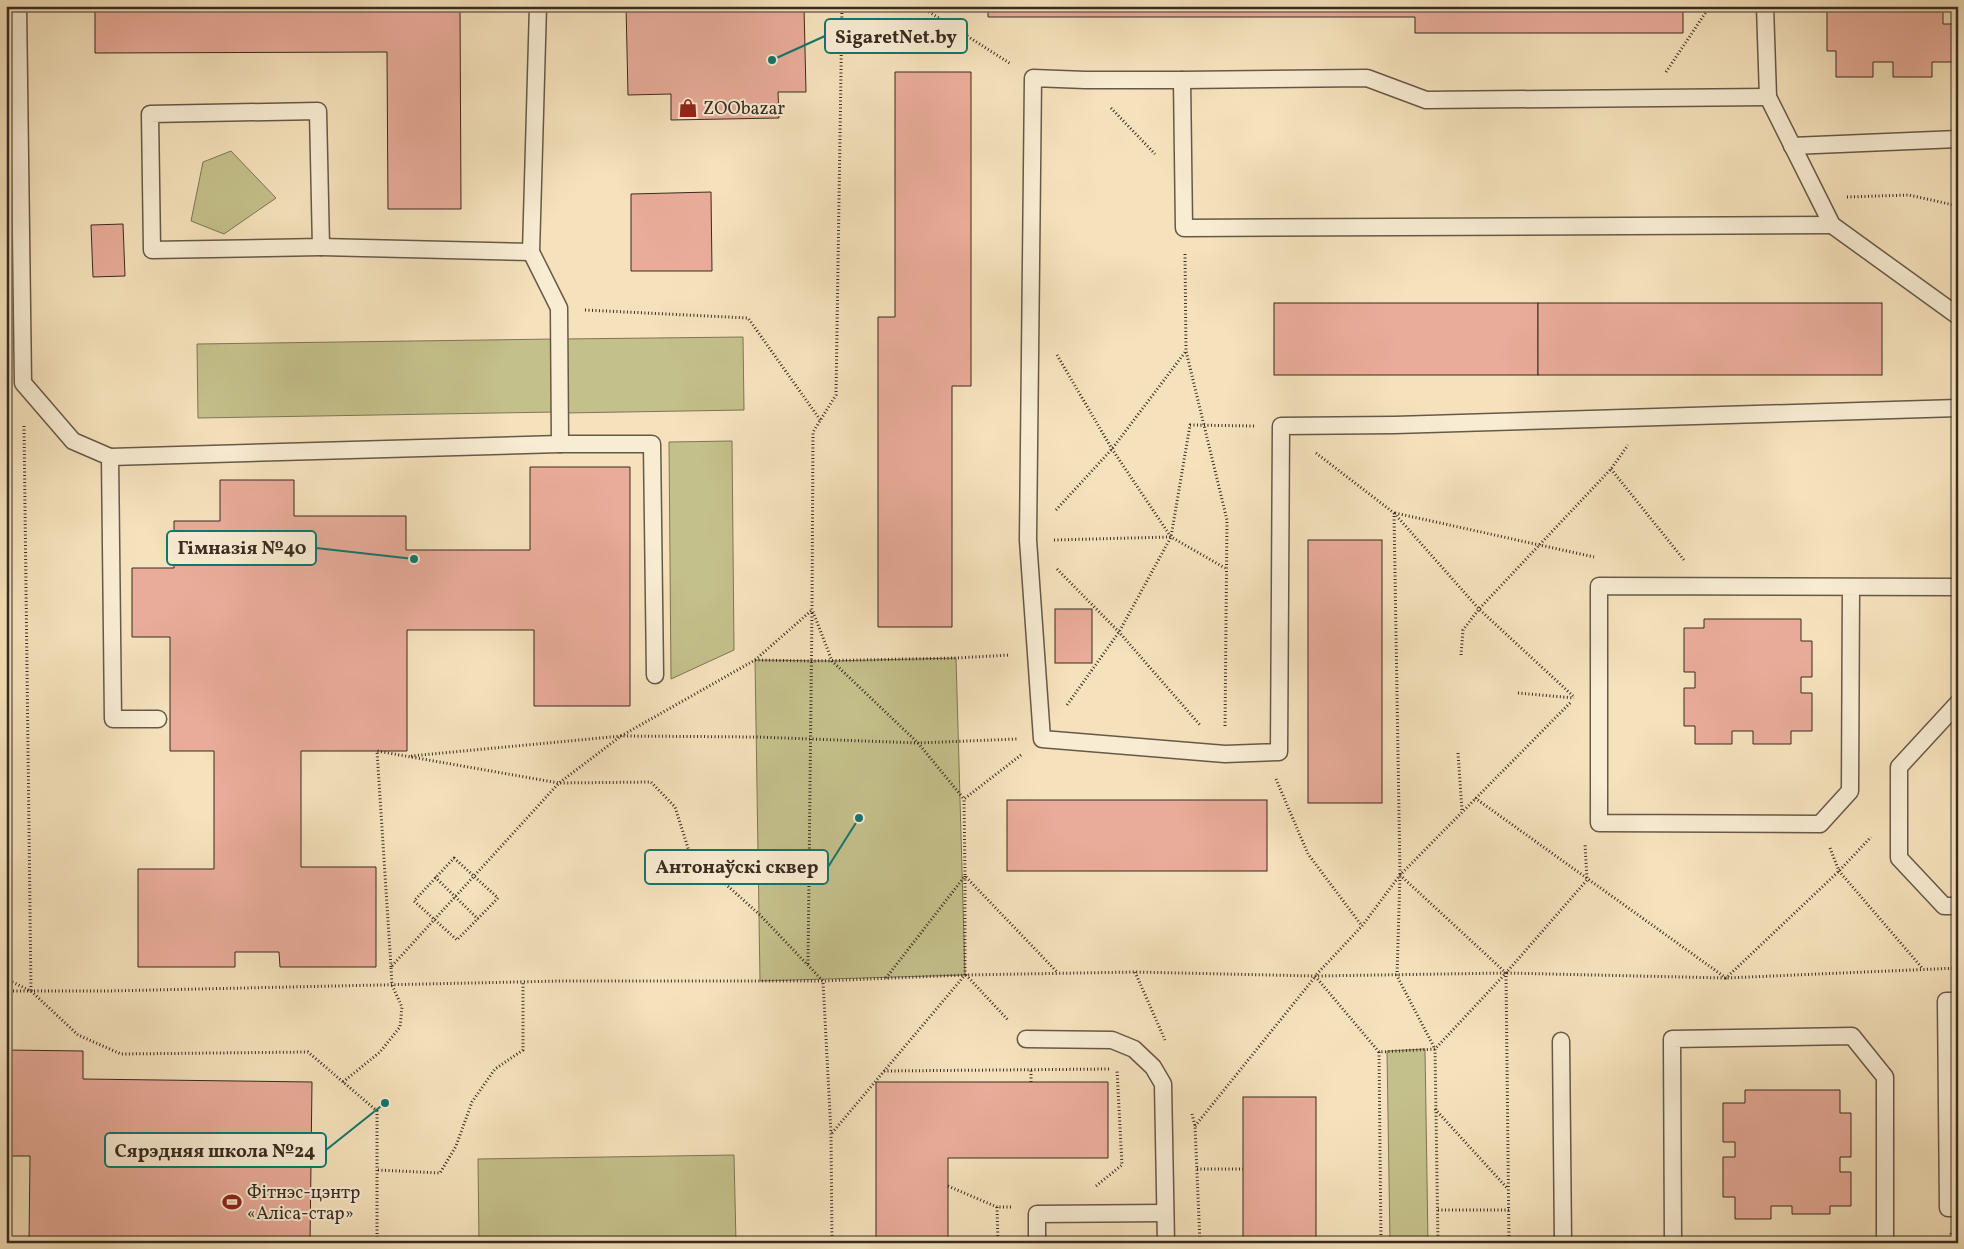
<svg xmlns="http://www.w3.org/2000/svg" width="1964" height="1249" viewBox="0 0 1964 1249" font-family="Vollkorn,serif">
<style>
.green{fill:#c4c08b;stroke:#7e7656}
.building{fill:#e9ac9a;stroke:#382b20}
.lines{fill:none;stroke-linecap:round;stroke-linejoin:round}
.service-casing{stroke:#675947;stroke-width:19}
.path{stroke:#382b20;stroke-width:3;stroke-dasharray:1 2.5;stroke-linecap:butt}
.service{stroke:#f8ecd3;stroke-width:16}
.labels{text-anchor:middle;stroke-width:4;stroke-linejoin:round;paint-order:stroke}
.poi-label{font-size:18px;fill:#382b20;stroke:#f8ecd3;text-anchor:start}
.leader{fill:none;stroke:#0f766e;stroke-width:2}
.callout-dot{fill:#0f766e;stroke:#f8ecd3;stroke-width:2}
.callout{fill:#f8ecd3;stroke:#0f766e;stroke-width:2}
.callout-label{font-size:19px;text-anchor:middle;font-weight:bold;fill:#382b20}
</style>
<rect width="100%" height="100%" fill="#f5e2bc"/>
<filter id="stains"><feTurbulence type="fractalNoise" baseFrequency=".004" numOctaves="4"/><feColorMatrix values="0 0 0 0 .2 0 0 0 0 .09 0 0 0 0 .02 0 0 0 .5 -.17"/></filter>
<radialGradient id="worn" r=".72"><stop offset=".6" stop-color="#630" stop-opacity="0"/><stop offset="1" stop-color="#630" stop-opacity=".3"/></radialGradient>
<!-- green -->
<g class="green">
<path d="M 231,151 L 276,198 L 224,234 L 191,221 L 203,162 Z"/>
<path d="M 743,337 L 744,410 L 564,413 L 563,339 Z"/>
<path d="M 556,339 L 556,412 L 198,418 L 197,344 Z"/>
<path d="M 732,441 L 734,650 L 671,679 L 669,442 Z"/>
<path d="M 956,658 L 965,975 L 760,981 L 755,660 L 832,661 Z"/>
<path d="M 1425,1049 L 1428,1243 L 1390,1243 L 1387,1051 Z"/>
<path d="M 734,1155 L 736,1243 L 479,1243 L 478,1159 Z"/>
</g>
<!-- building -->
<g class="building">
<path d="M 95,6 L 460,6 L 461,209 L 388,209 L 387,52 L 95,53 Z"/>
<path d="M 626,6 L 821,6 L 804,7 L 806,92 L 778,92 L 779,118 L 671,120 L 671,94 L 628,95 Z"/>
<path d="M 988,6 L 1683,6 L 1683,33 L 1415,33 L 1415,17 L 988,17 Z"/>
<path d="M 1838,6 L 1953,6 L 1953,8 L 1943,8 L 1943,24 L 1953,24 L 1953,62 L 1932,62 L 1932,77 L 1893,77 L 1893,62 L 1873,62 L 1873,77 L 1836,77 L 1836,51 L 1827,51 L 1827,10 L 1838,10 Z"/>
<path d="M 895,72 L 971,72 L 971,386 L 952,386 L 952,627 L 878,627 L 878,317 L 895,317 Z"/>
<path d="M 711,192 L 712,271 L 631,271 L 631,194 Z"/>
<path d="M 123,224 L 125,276 L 93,277 L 91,225 Z"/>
<rect x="1274" y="303" width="264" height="72"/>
<rect x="1538" y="303" width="344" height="72"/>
<path d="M 530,467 L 630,467 L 630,706 L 534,706 L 534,630 L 407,630 L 407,751 L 301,751 L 301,867 L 376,867 L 376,967 L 280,967 L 279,952 L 235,952 L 235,967 L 138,967 L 138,869 L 214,869 L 214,751 L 170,751 L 170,637 L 132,637 L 132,568 L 174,568 L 174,521 L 220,521 L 220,480 L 294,480 L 294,516 L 406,516 L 406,550 L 530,550 Z"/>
<rect x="1308" y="540" width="74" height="263"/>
<rect x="1055" y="609" width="37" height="54"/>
<path d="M 1704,619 L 1801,619 L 1801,641 L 1812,641 L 1812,677 L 1801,677 L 1801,693 L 1812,693 L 1812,731 L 1791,731 L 1791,744 L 1753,744 L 1753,731 L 1732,731 L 1732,744 L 1695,744 L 1695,726 L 1684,726 L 1684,688 L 1695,688 L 1695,672 L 1684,672 L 1684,628 L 1704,628 Z"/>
<rect x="1954" y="758" width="4" height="101"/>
<rect x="1007" y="800" width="260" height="71"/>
<path d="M 6,1050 L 83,1051 L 83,1079 L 312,1082 L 310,1243 L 29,1243 L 30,1156 L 6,1156 Z"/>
<path d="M 876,1082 L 1108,1082 L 1108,1158 L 948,1158 L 948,1243 L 876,1243 Z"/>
<path d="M 1745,1090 L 1840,1090 L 1840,1113 L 1851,1113 L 1851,1157 L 1840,1157 L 1840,1172 L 1851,1172 L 1851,1206 L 1830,1206 L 1830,1214 L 1792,1214 L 1792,1206 L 1771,1206 L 1771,1219 L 1735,1219 L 1735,1197 L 1723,1197 L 1723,1157 L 1735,1157 L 1735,1142 L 1723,1142 L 1723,1103 L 1745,1103 Z"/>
<rect x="1243" y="1097" width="73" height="146"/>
</g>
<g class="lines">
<!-- service casing -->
<g class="service-casing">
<g id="service">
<path d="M 18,6 L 23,383 L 73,441 L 110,457 L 113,719 L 158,719"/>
<path d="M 538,6 L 531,252 L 559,308 L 560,444 L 652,444 L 655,675"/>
<path d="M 1765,6 L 1768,97 L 1832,225 L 1958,316"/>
<path d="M 1182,80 L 1184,228 L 1832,225"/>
<path d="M 1768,97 L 1426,100 L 1367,78 L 1182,80 L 1085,80 L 1033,78 L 1028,540 L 1042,739 L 1225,754 L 1279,752 L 1281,426 L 1395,425 L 1958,408"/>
<path d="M 318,111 L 321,247 L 152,250 L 150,114 Z"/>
<path d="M 1792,146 L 1958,139"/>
<path d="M 321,247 L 531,252"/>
<path d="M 110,457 L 560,444"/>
<path d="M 1851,588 L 1850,791 L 1820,824 L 1599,823 L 1599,586 L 1958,587"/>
<path d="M 1958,703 L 1899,767 L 1899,858 L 1944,906 L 1958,906"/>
<path d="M 1958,1001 L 1946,1001 L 1948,1208 L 1958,1208"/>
<path d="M 1026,1039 L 1112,1040 L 1134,1049 L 1153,1067 L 1163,1084 L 1166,1243"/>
<path d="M 1561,1041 L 1563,1243"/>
<path d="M 1037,1243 L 1037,1214 L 1165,1213"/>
<path d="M 1673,1243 L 1672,1039 L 1852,1036 L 1885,1077 L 1885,1243"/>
</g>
</g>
<!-- path -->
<g class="path">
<path d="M 842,6 L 836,395 L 813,432 L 812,609 L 832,661 L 918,743 L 964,799"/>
<path d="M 920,6 L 1011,64"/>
<path d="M 1666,72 L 1710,6"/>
<path d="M 1111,108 L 1155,154"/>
<path d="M 1847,197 L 1909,195 L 1958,206"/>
<path d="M 1185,254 L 1186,351 L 1227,520 L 1225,728"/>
<path d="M 585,310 L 748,318 L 821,421"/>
<path d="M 1057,355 L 1112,449 L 1171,537 L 1225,568"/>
<path d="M 24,426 L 31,991"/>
<path d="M 1316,453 L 1394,513 L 1400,875 L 1397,976 L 1435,1049 L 1438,1243"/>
<path d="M 1611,469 L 1684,560"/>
<path d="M 1056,510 L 1112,449 L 1186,351"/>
<path d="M 1394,513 L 1479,609 L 1573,696"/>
<path d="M 1395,513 L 1594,557"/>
<path d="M 1054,540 L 1170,537"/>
<path d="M 1057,569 L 1119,632 L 1200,725"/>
<path d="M 1461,655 L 1463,630 L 1479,609 L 1611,469 L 1628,445"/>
<path d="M 755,660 L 812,610"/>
<path d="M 1518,693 L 1574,698"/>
<path d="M 1067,705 L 1119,632 L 1171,537 L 1190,425 L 1255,426"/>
<path d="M 1458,753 L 1462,810"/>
<path d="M 1021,755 L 964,799 L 965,876 L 1058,973"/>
<path d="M 411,756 L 621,736 L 757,737 L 918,743 L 1017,739"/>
<path d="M 1276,779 L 1308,854 L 1362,926"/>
<path d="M 1475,798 L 1726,978 L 1839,871 L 1871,837"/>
<path d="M 1830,848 L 1839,871 L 1923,969"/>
<path d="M 454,858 L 498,898 L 457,940 L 414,901 Z"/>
<path d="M 1400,875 L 1506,973 L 1435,1049 L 1379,1052 L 1315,976 L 1362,926 L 1400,875 L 1571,702"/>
<path d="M 435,877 L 478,919"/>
<path d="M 808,964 L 812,611"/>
<path d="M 391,967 L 377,751 L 559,783 L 651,782 L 675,807 L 689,851 L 760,915 L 823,981 L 831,1133 L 832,1243"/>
<path d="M 1135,972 L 1165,1040"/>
<path d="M 966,975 L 1008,1020"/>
<path d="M 886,978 L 965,876"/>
<path d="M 6,979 L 31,991 L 78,1035 L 121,1054 L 308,1052 L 377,1111 L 377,1243"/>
<path d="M 6,991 L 108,991 L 561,981 L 823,981 L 965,975 L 1135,972 L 1315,976 L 1506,973 L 1726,978 L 1958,968"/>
<path d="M 1379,1052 L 1381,1243"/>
<path d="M 884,1071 L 1111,1069"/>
<path d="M 343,1082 L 380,1052 L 400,1027 L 402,1007 L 392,985 L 391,967 L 559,783 L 621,736 L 755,660 L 812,661 L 956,658 L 1010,655"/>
<path d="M 1031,1082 L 1031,1070"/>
<path d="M 1435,1109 L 1508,1189"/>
<path d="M 1192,1114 L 1195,1126 L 1200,1243"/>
<path d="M 1195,1126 L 1315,977"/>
<path d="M 832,1133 L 965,975 L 965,876"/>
<path d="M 1197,1169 L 1243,1169"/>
<path d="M 378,1170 L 440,1173 L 456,1146 L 472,1102 L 495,1069 L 523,1050 L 523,983"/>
<path d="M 948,1186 L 997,1207"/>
<path d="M 1096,1186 L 1122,1165 L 1117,1070"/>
<path d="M 1438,1210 L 1509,1210"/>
<path d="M 1951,1233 L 1952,1243"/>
<path d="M 998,1243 L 997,1207 L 1012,1207"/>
<path d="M 1509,1243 L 1506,973 L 1587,880 L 1585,844"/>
</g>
<!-- service -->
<use href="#service" class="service"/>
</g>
<!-- icons -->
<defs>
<g id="shop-bare" transform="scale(1.5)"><path d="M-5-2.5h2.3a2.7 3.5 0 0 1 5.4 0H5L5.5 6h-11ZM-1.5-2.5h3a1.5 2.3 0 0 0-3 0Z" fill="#8f2418" stroke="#f8ecd3" stroke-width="2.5" paint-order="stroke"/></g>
<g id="stadium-bare" transform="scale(1.5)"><path d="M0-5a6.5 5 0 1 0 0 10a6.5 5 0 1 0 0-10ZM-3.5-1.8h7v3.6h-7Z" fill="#8f2418" stroke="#f8ecd3" stroke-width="2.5" paint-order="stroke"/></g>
</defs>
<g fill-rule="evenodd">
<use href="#shop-bare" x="688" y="108"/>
<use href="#stadium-bare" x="232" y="1202"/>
</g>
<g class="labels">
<!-- poi labels -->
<g class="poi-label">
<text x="703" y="114">ZOObazar</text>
<text x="247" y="1198">Фітнэс-цэнтр<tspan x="247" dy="21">«Аліса-стар»</tspan></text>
</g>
</g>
<!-- callouts -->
<path class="leader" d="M772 60L825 36M414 559L316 548M859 818L828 867M385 1103L326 1150"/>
<g class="callout-dot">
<circle cx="772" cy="60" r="5"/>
<circle cx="414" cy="559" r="5"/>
<circle cx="859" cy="818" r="5"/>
<circle cx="385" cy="1103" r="5"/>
</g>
<g class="callout">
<rect x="825" y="19" width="142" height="34" rx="5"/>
<rect x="167" y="531" width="149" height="34" rx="5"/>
<rect x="645" y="850" width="183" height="34" rx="5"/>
<rect x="105" y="1133" width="221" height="34" rx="5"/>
</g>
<g class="callout-label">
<text x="896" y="43">SigaretNet.by</text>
<text x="242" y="554">Гімназія №40</text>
<text x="737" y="873">Антонаўскі сквер</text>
<text x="215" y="1157">Сярэдняя школа №24</text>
</g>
<!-- margin -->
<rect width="1964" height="1249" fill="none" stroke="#f5e2bc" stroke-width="25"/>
<rect x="8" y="8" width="1949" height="1234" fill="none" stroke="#382b20" stroke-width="2.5"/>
<rect x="12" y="12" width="1939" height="1224" fill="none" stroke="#382b20"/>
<rect width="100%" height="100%" filter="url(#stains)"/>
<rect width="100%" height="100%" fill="url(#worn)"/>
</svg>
